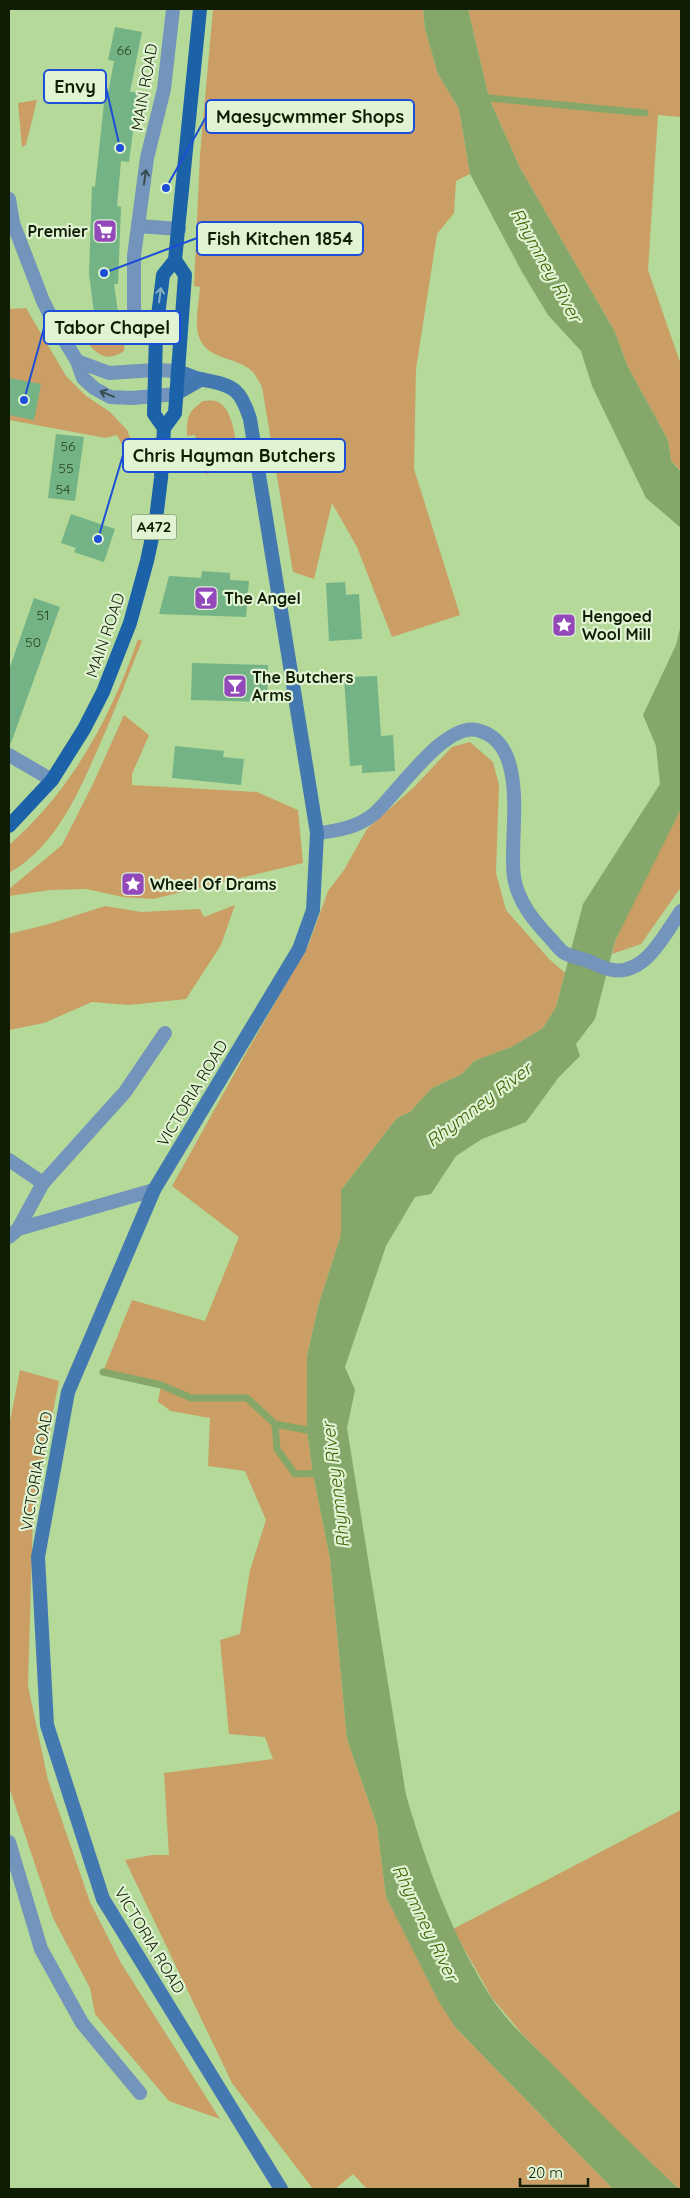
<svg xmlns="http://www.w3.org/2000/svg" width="690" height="2198" viewBox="0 0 690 2198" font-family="Quicksand,sans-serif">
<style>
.green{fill:#ca9e65}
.water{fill:#85a86a}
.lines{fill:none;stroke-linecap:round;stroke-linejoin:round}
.stream{stroke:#85a86a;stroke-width:7}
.building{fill:#74b385}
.minor{stroke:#7394bb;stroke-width:14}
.secondary{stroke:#4478b0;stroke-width:14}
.primary{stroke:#1b62a8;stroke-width:14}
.oneway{stroke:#384d4e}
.oneway2{stroke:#87b2c0}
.labels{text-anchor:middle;stroke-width:4.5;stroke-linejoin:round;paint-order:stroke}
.number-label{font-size:14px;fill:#294225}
.shield{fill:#e0f3d3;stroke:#4e5d43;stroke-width:1}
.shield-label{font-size:15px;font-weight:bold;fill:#101d05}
.street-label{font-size:16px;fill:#101d05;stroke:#e0f3d3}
.poi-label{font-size:16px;font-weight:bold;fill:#101d05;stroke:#e0f3d3;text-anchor:start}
.water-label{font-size:18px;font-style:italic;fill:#396202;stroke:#e0f3d3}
.leader{fill:none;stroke:#1d4ed8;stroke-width:2}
.callout-dot{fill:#1d4ed8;stroke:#e0f3d3;stroke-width:2}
.callout{fill:#e0f3d3;stroke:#1d4ed8;stroke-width:2}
.callout-label{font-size:18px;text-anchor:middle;font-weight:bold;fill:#101d05}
</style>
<rect width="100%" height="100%" fill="#b4d999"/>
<!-- green -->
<g class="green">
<path d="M 213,9 L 423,9 L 425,29 L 438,74 L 459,109 L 470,174 L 456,181 L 454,213 L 437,234 L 416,369 L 414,469 L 460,615 L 392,637 L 357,547 L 332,503 L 314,579 L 293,572 L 262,387 C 259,382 256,375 252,371 C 233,354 202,362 197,329 C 196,316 199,300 200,287 L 194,286 L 200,155 Z"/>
<path d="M 468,9 L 681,9 L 681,117 L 658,115 L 648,270 L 681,365 L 681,471 L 671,461 L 668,440 L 627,365 L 615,332 L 519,166 L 489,98 Z"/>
<path d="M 37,100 L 26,145 L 22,147 L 18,103 Z"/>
<path d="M 26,308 L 66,376 L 86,396 L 110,412 L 127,430 L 132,442 L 130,460 L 117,435 L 106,438 L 9,420 L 9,309 Z"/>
<path d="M 125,336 L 124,351 C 108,362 98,356 87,342 Z"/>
<path d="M 203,401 C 206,401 211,400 215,401 C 235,405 236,448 239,465 L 206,474 L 195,435 L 187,436 C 187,417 187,413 203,401 Z"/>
<path d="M 138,639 L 142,641 C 128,676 115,710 100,744 C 79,791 57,846 9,873 L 9,845 C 72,790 111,717 138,639 Z"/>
<path d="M 124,715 L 149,735 L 132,774 L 132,785 L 257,792 L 298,810 L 303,863 L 153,899 L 123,897 L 86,889 L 50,890 L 9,896 L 9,889 L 62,845 L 92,786 Z"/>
<path d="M 470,742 L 493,762 L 499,785 L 496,873 L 506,910 L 548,958 L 565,973 L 556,1007 L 543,1028 L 513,1046 L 474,1061 L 462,1074 L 432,1088 L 410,1112 L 397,1118 L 341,1190 L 341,1235 L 319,1303 L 307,1356 L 307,1430 L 313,1474 L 330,1559 L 347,1739 L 377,1825 L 386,1897 L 455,2027 L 613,2189 L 367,2189 L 353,2174 L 335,2189 L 313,2189 L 232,2083 L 125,1860 L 152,1855 L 169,1855 L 164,1773 L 273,1759 L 265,1737 L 229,1734 L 220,1640 L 240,1634 L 250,1570 L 266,1520 L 245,1471 L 208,1466 L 210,1418 L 171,1411 L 158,1402 L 161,1385 L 103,1372 L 132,1300 L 205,1321 L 239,1237 L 172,1186 L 242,1060 L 308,946 L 328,891 L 344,870 L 367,829 L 414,787 L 452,747 Z"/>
<path d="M 681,809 L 681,887 L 641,944 L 612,954 L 615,941 L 642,884 Z"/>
<path d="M 235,905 L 221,945 L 186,999 L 129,1005 L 92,1002 L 44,1023 L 9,1030 L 9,934 L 49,924 L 105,906 L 141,912 L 200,909 L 204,917 Z"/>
<path d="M 20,1370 L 59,1381 L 33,1514 L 28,1686 L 48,1780 L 90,1902 L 121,1963 L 220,2119 L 169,2101 L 95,2014 L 90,1988 L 53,1918 L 9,1787 L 9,1426 Z"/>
<path d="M 681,1810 L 681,2189 L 679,2189 L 621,2135 L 523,2035 L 492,1998 L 453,1929 Z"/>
</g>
<!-- water -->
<g class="water">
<path d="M 423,9 L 468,9 L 489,98 L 519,166 L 615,332 L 627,365 L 668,440 L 671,461 L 681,472 L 681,528 L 646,498 L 592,386 L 581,351 L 548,315 L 522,272 L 470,174 L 459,109 L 438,74 L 425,29 Z"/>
<path d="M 681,625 L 681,809 L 615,941 L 595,1019 L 576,1044 L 580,1056 L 559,1077 L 526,1122 L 482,1139 L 456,1156 L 431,1194 L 415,1197 L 386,1246 L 345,1367 L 355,1390 L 347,1428 L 406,1795 C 427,1866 451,1934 491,1997 C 507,2022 531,2043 552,2064 C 594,2107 636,2149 679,2189 L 613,2189 L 455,2027 L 438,2000 L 386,1897 L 377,1825 L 347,1739 L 330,1559 L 313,1474 L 307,1430 L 307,1356 L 319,1303 L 341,1235 L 341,1190 L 397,1118 L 410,1112 L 432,1088 L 462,1074 L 474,1061 L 513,1046 L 543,1028 L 556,1007 L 583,904 L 660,784 L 656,746 L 643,715 L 676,645 Z"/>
</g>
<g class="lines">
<!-- stream -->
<g class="stream">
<path d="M 489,98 L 645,113"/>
<path d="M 103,1372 L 161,1385 L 191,1398 L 247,1398 L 275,1424 L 307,1430 L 316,1429"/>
<path d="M 275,1424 L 277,1449 L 295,1474 L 321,1473"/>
</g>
</g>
<!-- building -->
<g class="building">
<path d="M 115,27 L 142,32 L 130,92 L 138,92 L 129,162 L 121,161 L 117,206 L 121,207 L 118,284 L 114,284 L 121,333 L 97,336 L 89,274 L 92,186 L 95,187 L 105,94 L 108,94 L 114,61 L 108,60 Z"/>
<path d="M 9,378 L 41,384 L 34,420 L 9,415 Z"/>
<path d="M 56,434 L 84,437 L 75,501 L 48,498 Z"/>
<path d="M 71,514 L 115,529 L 104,562 L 74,552 L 76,548 L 61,543 Z"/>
<path d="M 202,571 L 230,573 L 230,580 L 249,581 L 246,617 L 159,614 L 169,576 L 201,578 Z"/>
<path d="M 345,582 L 346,595 L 359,594 L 362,639 L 329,641 L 326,583 Z"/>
<path d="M 34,598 L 60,607 L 11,743 L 9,743 L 9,670 Z"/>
<path d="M 192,663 L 268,665 L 267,702 L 191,700 Z"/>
<path d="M 377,676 L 381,736 L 393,735 L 395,771 L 362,773 L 362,765 L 350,766 L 344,677 Z"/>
<path d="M 175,746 L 224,751 L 223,757 L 244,759 L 241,785 L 172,778 Z"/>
</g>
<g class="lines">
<!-- minor -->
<g class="minor">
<path d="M 9,199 L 13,223 L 43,301 L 55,325 L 77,361 L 83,378 L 94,388 L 110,397 L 132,398 L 176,394"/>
<path d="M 138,226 L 179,229"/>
<path d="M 134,319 L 134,256 L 147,158 L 164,89 L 173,9"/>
<path d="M 77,361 L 109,373 L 155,370 L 178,371"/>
<path d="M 9,755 L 52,780"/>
<path d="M 317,833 C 338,831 358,827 374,814 C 396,795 444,722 477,730 C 532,743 508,838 514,877 C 518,902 534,921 550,938 C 554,942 559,949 563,952 C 570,957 581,958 588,961 C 596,964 605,969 613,970 C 646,975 665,933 681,911"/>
<path d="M 9,1160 L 43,1183 L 18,1229"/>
<path d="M 43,1183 L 125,1092 L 165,1033"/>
<path d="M 9,1237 L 18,1229 L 154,1190"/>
<path d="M 9,1842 L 41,1949 L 82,2023 L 140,2093"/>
</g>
<!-- secondary -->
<g class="secondary">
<path d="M 178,371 C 186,374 195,378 204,380 C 234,385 241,390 250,419 L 317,833 L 313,910 L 299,949 L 154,1190 L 68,1392 L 38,1557 L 47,1725 L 103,1899 L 281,2189"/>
<path d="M 176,394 L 202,379"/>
</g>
<!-- primary -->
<g class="primary">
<path d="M 164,428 L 154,414 L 156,332 L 163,275 L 175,260 L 200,9"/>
<path d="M 9,826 L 52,780 L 84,729 L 103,692 L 130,623 L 147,561 L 156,519 L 161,478 L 164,428 L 175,413 L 185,275 L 175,260"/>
</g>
</g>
<!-- one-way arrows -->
<defs><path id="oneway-shaft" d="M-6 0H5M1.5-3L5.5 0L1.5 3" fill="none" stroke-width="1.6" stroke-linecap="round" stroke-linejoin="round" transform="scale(1.25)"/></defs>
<g class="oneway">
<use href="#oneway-shaft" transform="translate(145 177) rotate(-82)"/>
<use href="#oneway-shaft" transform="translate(107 394) rotate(-158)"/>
</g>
<use class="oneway2" href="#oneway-shaft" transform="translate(160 295) rotate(-83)"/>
<!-- icons -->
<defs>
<g id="supermarket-square" transform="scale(1.25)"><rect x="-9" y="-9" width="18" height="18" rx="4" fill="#9449bb" stroke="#e0f3d3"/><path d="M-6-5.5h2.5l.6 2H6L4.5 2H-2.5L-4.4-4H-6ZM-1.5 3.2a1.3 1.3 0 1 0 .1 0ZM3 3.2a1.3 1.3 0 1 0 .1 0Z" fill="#fff"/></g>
<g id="bar-square" transform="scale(1.25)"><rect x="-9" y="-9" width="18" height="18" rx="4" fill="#9449bb" stroke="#e0f3d3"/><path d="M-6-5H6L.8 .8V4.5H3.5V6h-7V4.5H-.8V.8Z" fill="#fff"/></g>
<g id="sight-square" transform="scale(1.25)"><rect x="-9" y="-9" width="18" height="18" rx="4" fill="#9449bb" stroke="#e0f3d3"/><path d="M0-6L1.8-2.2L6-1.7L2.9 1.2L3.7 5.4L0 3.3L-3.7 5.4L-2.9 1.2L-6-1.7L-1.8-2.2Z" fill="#fff"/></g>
</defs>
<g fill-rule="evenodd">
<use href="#supermarket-square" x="105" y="231"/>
<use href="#bar-square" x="206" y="598"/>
<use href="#sight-square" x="564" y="625"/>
<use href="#bar-square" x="235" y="686"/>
<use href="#sight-square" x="133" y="884"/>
</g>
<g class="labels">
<!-- number labels -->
<g class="number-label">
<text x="124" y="55">66</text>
<text x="68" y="451">56</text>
<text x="66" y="473">55</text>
<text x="63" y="494">54</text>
<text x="43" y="620">51</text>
<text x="33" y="647">50</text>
</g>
<!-- shield labels -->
<rect class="shield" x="131.5" y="514.5" width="45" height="25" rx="4"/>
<g class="shield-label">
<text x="154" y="532">A472</text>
</g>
<!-- street labels -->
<g class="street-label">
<text transform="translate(144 87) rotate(-80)" y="6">MAIN ROAD</text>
<text transform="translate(105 635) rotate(-71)" y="6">MAIN ROAD</text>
<text transform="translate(192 1093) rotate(-59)" y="6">VICTORIA ROAD</text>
<text transform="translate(36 1471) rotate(-80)" y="6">VICTORIA ROAD</text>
<text transform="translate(150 1940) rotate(59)" y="6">VICTORIA ROAD</text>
</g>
<!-- poi labels -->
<g class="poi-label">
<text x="88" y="237" text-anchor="end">Premier</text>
<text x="224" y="604">The Angel</text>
<text x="582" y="622">Hengoed<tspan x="582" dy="18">Wool Mill</tspan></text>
<text x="252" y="683">The Butchers<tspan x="252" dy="18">Arms</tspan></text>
<text x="150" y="890">Wheel Of Drams</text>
</g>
<!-- water labels -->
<g class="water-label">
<text transform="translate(546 265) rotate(61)" y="6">Rhymney River</text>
<text transform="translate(479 1105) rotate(-37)" y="6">Rhymney River</text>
<text transform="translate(336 1485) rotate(-97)" y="6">Rhymney River</text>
<text transform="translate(425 1923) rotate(64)" y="6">Rhymney River</text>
</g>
</g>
<!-- callouts -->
<path class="leader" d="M120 148L106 87M166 188L206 117M104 273L197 238M24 400L44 328M98 539L123 455"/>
<g class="callout-dot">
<circle cx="120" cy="148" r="5"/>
<circle cx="166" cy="188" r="5"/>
<circle cx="104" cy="273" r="5"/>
<circle cx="24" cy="400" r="5"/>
<circle cx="98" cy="539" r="5"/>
</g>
<g class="callout">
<rect x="44" y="70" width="62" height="33" rx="5"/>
<rect x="206" y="100" width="208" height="33" rx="5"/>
<rect x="197" y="222" width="166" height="33" rx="5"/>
<rect x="44" y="311" width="136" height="33" rx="5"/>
<rect x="123" y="439" width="222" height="33" rx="5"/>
</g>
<g class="callout-label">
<text x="75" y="93">Envy</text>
<text x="310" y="123">Maesycwmmer Shops</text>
<text x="280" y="245">Fish Kitchen 1854</text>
<text x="112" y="334">Tabor Chapel</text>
<text x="234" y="462">Chris Hayman Butchers</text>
</g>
<!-- border -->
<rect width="690" height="2198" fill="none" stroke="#101d05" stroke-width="20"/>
<!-- scale -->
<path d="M520 2178v8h68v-8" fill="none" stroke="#101d05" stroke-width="2.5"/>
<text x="528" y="2178" font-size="15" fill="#101d05" stroke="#e0f3d3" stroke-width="4" paint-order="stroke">20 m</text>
</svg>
